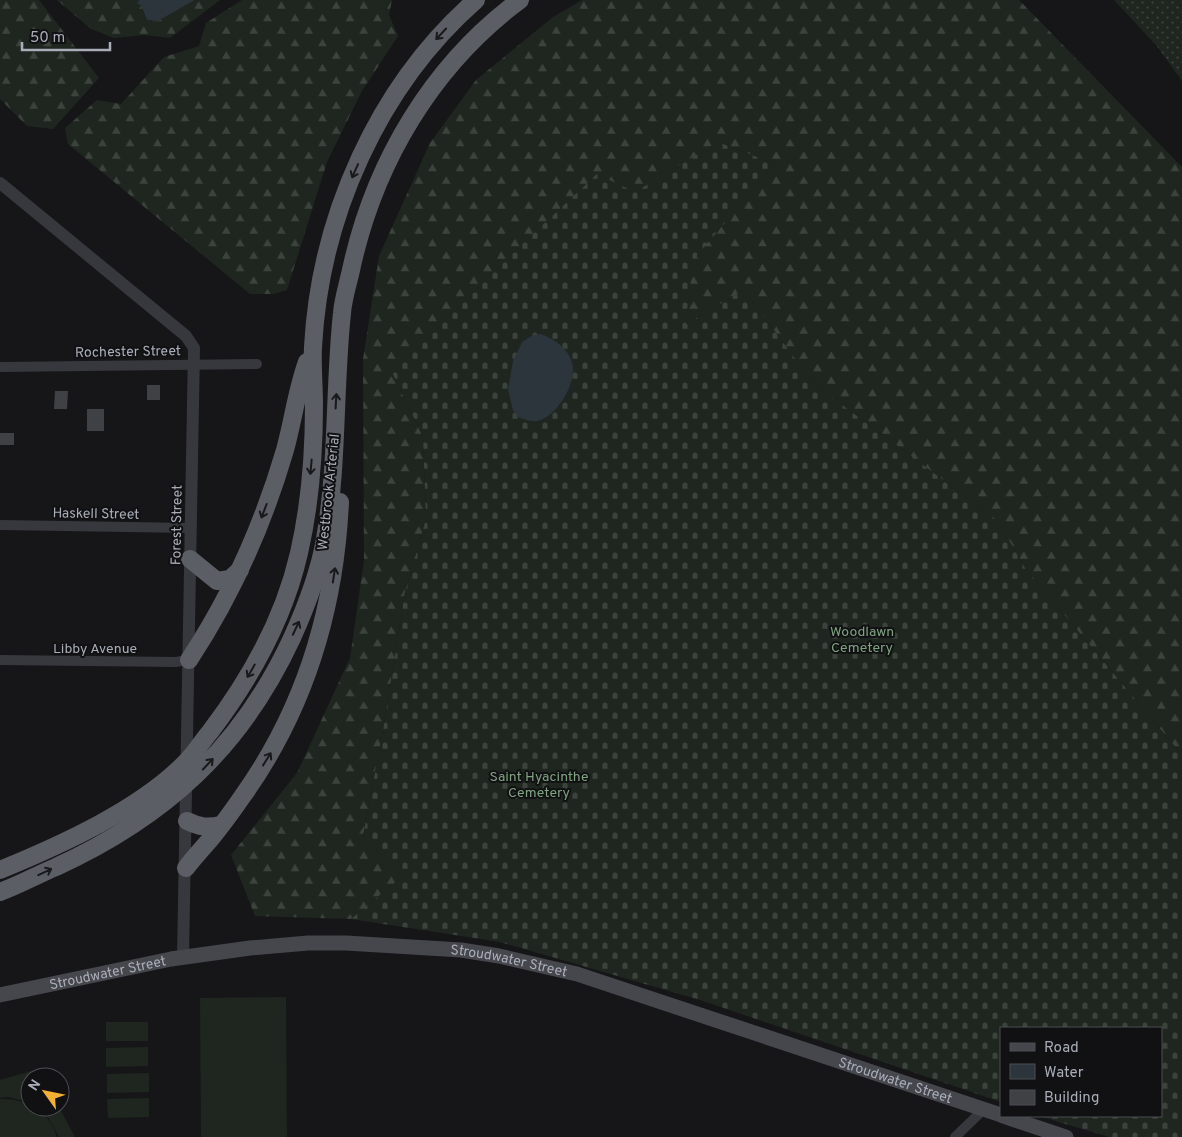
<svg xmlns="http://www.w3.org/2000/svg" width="1182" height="1137" viewBox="0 0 1182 1137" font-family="Overpass,sans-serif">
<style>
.grass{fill:url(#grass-dots)}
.forest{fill:url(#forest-firs)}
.cemetery{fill:url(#cemetery-stones)}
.garden{fill:#1e261f}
.water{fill:#2c353c}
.building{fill:#404145}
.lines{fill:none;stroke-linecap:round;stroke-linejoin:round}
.minor{stroke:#37383d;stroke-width:10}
.tertiary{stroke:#37383d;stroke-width:12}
.secondary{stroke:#45474d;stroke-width:15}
.trunk{stroke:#5b5e65;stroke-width:18}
.oneway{stroke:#18191b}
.labels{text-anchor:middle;stroke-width:4;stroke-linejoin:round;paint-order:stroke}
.street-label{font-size:14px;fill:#a8adb8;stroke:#111113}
.park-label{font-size:14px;fill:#7fa381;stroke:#111113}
</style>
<defs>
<pattern id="grass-dots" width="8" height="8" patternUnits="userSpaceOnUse" patternTransform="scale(1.25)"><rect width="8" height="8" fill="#1e261f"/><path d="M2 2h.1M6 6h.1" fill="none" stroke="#3c433d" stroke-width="1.8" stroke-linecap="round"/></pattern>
<pattern id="forest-firs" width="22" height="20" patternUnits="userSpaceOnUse" patternTransform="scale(1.25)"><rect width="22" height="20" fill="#1e261f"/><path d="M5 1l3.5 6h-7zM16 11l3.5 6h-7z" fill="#3c433d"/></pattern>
<pattern id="cemetery-stones" width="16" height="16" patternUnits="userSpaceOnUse" patternTransform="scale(1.25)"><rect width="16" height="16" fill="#1e261f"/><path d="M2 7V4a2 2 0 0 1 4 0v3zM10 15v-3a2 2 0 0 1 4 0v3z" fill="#3c433d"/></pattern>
</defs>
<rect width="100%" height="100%" fill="#161618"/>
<!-- grass -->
<path class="grass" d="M 1114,0 L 1182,0 L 1182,81 L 1156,45 Z"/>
<!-- forest -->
<g class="forest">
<path d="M 0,0 L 39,0 L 99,78 L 53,129 L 27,126 L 0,99 Z"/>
<path d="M 57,0 L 139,0 L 137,4 L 141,5 L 147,20 L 158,21 L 195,0 L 220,0 L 170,38 L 144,35 L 114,38 L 91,29 Z"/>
<path d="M 242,0 L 392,0 L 389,15 L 398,36 L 362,91 L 327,162 L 287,290 L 273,294 L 250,294 L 68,144 L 65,128 L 97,100 L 121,104 L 164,57 L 199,46 L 206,23 Z"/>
<path d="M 582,0 L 1019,0 L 1182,167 L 1182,755 L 1025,568 L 997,520 L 814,384 L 744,290 L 686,324 L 692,260 L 775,164 L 718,142 L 635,193 L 390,368 L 423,437 L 426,519 L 405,592 L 384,725 L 363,836 L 402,877 L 351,919 L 255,916 L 231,855 L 297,773 L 350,658 L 364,560 L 363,359 L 379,256 L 430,143 L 476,80 L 553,17 Z"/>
</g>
<!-- cemetery -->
<path class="cemetery" d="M 718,142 L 775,164 L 693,260 L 686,324 L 744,290 L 814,384 L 997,520 L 1025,568 L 1182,755 L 1182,1137 L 1109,1137 L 1039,1116 L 1161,1116 L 1161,1028 L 1001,1028 L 1001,1102 L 700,1000 L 500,942 L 351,919 L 402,877 L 363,836 L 384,725 L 405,592 L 426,519 L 423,437 L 390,368 L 597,174 L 635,192 Z"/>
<!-- garden -->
<g class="garden">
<path d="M 286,997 L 287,1137 L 201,1137 L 200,998 Z"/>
<rect x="106" y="1022" width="42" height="19"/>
<path d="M 148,1047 L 148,1066 L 106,1067 L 106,1048 Z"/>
<path d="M 35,1070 L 38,1077 L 30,1077 L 30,1103 L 9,1097 L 0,1098 L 0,1080 Z"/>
<path d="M 149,1073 L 149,1092 L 107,1093 L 107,1074 Z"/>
<path d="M 149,1098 L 149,1117 L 108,1118 L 107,1099 Z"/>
<path d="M 0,1099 C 25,1098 50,1111 57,1137 L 0,1137 Z"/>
<path d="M 38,1107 L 59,1107 L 75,1137 L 59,1137 L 48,1117 Z"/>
</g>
<!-- water -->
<g class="water">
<path d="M 139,0 L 195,0 L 158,21 L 147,20 L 141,5 L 137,4 Z"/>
<path d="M 541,334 C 555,340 567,347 572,362 C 578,382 557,417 537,421 C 531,422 523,419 518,417 L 513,410 L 508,390 L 513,361 L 522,342 L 533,335 Z"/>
</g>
<!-- building -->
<g class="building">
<rect x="147" y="385" width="13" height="15"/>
<path d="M 55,391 L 68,391 L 67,409 L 54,409 Z"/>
<rect x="87" y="409" width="17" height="22"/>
<rect x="0" y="433" width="14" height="12"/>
</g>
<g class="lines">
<!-- minor -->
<g class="minor">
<path d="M 0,367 L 257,364"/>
<path d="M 0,525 L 191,528"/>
<path d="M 0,660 L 175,662 L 189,660"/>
<path d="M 955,1137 L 983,1110"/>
</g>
<!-- tertiary -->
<path class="tertiary" d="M 0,183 L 186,336 L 194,348 L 183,957"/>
<!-- secondary -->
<g class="secondary">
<path id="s1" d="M 0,995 L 171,959 L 250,948 L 308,943 L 346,943 L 461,950 L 499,956 L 577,974 L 1001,1115"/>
<path d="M 1003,1116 L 1066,1137"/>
</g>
<!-- trunk -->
<g class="trunk">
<path d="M 190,559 L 217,581 L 230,579 L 240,570"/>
<path d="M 189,660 C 232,595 263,525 285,450 C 293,421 297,389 307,362"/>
<path d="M 187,821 C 200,827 207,828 221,825"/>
<path d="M 186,868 C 194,857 204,847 213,836 C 223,824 233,810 242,797 C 305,709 335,609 340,502"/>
<path d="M 0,870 C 61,845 141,809 187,761 C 196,752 202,741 210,732 C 251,678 284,619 299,553 C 310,505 314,453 314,405 C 314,386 312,366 313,347 C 320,217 378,86 476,0"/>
<path d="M 0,892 C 19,885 37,875 56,867 C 165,817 241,748 292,638 C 306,607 319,574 325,539 C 338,465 334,388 342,313 C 343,299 348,284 351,270 C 374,163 432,65 520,0"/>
</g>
</g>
<!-- one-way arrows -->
<defs><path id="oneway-shaft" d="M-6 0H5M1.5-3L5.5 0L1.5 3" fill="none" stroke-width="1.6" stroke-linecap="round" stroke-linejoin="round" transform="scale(1.25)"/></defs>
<g class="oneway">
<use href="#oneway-shaft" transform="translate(441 34) rotate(133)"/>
<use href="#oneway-shaft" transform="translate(355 171) rotate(114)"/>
<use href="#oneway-shaft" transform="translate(336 401) rotate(-87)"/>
<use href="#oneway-shaft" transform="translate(311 467) rotate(95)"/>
<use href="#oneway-shaft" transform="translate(264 511) rotate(111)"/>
<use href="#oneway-shaft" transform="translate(334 575) rotate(-81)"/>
<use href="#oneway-shaft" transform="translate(296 628) rotate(-65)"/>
<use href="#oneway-shaft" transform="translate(251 671) rotate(120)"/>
<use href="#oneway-shaft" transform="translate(267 759) rotate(-58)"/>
<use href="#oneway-shaft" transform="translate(208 764) rotate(-47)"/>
<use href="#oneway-shaft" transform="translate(45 872) rotate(-25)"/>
</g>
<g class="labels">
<!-- street labels -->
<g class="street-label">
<text transform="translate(128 351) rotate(-1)" y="5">Rochester Street</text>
<text transform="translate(328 492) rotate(-84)" y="5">Westbrook Arterial</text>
<text transform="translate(96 513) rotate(1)" y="5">Haskell Street</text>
<text transform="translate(176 525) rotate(-89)" y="5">Forest Street</text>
<text x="95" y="653">Libby Avenue</text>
<text dy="5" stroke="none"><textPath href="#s1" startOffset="515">Stroudwater Street</textPath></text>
<text dy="5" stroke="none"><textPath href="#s1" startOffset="110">Stroudwater Street</textPath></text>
<text dy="5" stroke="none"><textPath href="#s1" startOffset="920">Stroudwater Street</textPath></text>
</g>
<!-- park labels -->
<g class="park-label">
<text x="862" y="636">Woodlawn<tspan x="862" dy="16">Cemetery</tspan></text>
<text x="539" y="781">Saint Hyacinthe<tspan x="539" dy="16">Cemetery</tspan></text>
</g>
</g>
<!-- legend -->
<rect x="1000" y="1027" width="162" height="90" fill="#111113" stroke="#4d4f55"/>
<rect x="1010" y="1043" width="25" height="8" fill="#45474d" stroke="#4d4f55"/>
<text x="1044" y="1052" font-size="15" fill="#a8adb8">Road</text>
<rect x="1010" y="1064" width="25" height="15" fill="#2c353c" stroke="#4d4f55"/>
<text x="1044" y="1077" font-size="15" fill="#a8adb8">Water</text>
<rect x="1010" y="1090" width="25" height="15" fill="#404145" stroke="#4d4f55"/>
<text x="1044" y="1102" font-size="15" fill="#a8adb8">Building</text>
<!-- north arrow -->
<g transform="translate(45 1092) rotate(303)"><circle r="24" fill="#111113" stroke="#4d4f55"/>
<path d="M0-4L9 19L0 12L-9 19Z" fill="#f2b134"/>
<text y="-8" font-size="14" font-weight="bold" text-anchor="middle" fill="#a8adb8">N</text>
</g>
<!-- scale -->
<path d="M22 42v8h88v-8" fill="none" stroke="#a8adb8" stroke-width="2.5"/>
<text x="30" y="42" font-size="15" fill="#a8adb8" stroke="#111113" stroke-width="4" paint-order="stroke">50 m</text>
</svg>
